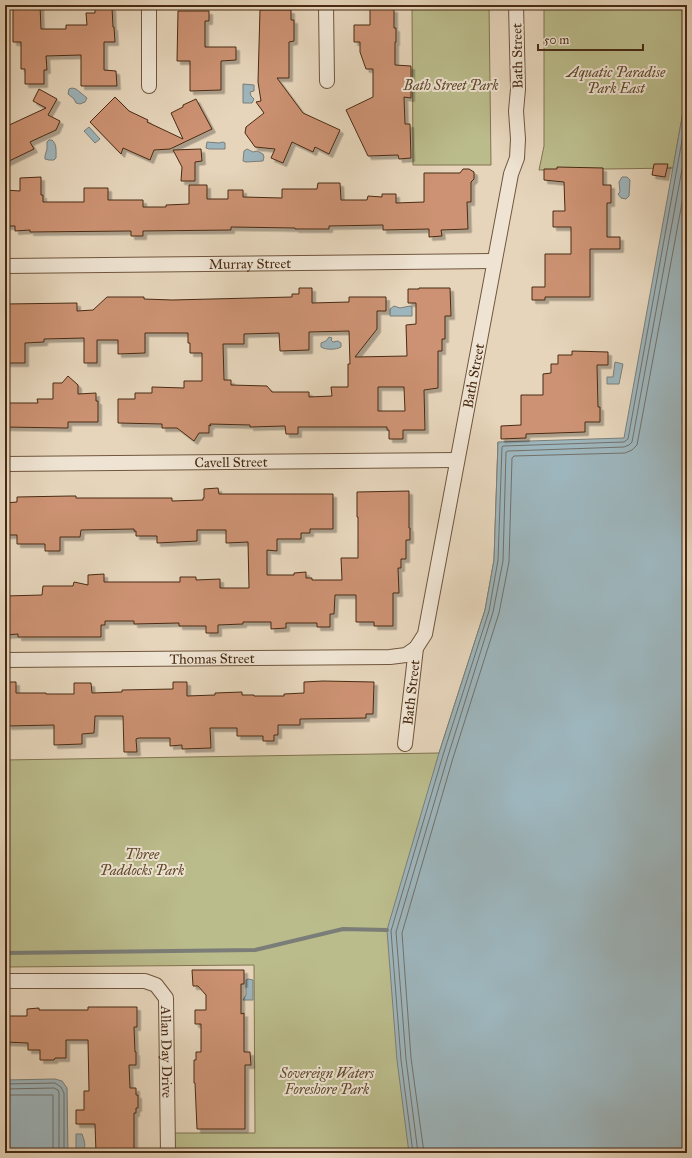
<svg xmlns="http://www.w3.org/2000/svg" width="692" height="1158" viewBox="0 0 692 1158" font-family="'IM FELL Great Primer',serif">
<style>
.green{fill:#bbbc8c;stroke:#827450}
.water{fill:#9db5bc;stroke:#7b7e78}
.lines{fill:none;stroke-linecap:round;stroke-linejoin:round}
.shore{stroke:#727068;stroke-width:1}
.stream{stroke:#7b7e78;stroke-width:4}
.building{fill:#cc9273;stroke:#482b13;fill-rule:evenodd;filter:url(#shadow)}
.minor-casing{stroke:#70563d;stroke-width:16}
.minor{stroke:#efe4d3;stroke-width:14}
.labels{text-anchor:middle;stroke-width:4;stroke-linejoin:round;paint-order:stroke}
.street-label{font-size:14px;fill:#482b13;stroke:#efe4d3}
.park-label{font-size:14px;font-style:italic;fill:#5f482b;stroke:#efe4d3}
</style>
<defs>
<filter id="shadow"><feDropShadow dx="3.5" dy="3.5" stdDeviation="0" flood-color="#0004"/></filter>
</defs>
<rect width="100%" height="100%" fill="#e6d5bb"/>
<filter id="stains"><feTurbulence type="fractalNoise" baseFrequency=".005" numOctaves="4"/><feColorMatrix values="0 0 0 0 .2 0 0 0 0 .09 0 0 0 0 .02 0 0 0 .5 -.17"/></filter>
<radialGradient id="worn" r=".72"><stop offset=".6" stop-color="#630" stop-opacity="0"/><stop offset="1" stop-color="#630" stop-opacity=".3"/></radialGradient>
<!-- green -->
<g class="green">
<path d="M 412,5 L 489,5 L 491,165 L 413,165 Z"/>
<path d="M 544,5 L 687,5 L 687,90 L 673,168 L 539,170 L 544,146 Z"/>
<path d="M 498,442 L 577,1153 L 174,1153 L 174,1133 L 255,1133 L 254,965 L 5,967 L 5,760 L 439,753 L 485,610 L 494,560 Z"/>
</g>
<!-- water -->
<g class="water">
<path d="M 243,84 L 254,85 L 254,91 L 250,92 L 251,96 L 254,99 L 252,103 L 243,103 Z"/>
<path d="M 72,88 L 76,89 L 87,98 L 85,102 L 80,104 L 76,103 L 74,99 L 68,94 L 69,89 Z"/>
<path d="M 687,90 L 687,1153 L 409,1153 L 397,1060 L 387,930 L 439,753 L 485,610 L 494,560 L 498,442 L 624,438 Z"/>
<path d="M 89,127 L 100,139 L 95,143 L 84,131 Z"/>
<path d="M 49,140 L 52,140 C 57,144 56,151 56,158 L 54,160 L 49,160 L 45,159 L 45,156 L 47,149 L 47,142 Z"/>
<path d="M 207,142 L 219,143 L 223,142 L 225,143 L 225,149 L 209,149 L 206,148 Z"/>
<path d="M 247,149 L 253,152 L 257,151 L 263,154 L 264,157 L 263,161 L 246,162 L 243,161 L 244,151 Z"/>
<path d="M 622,177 L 627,177 L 630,180 L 629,196 L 626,199 L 621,198 L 618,194 L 620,192 L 619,182 Z"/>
<path d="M 394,306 L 400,308 L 410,306 L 412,307 L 412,316 L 390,316 L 390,309 Z"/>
<path d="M 329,337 L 332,338 L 331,340 L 333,342 L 338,341 L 341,343 L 341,347 C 336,350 326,350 321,347 L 321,343 L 326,341 Z"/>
<path d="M 615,362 L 623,364 L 619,384 L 607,384 L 607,377 L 613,377 Z"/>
<path d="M 248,979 L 253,980 L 253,1000 L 243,1000 L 246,995 L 246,980 Z"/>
<path d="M 55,1079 L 62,1081 L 67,1088 L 68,1153 L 5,1153 L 5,1080 Z"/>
<path d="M 76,1134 L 82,1134 C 85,1143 86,1144 83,1153 L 76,1153 Z"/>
</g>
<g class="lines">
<!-- shore -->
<g class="shore">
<path d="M 5,1084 L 55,1083 L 61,1087 L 64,1093 L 64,1153"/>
<path d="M 5,1089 L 54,1088 L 58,1090 L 59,1093 L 59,1153"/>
<path d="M 5,1095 L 53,1095 L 53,1153"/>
<path d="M 413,1153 L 401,1060 L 391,931 L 443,755 L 489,611 L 498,560 L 502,447 L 503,446 L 624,442 L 628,439 L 687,113"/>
<path d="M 418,1153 L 406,1059 L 396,932 L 448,756 L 493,612 L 503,561 L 506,452 L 508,451 L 624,447 L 629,445 L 632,442 L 687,142"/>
<path d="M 424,1153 L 411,1058 L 402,933 L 453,758 L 499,613 L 509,562 L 512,458 L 514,456 L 625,453 L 632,450 L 637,445 L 687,176"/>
</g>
<!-- stream -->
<path class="stream" d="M 5,953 L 255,950 L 343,929 L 387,930"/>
</g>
<!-- building -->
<g class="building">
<path d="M 13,5 L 40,5 L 41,29 L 66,29 L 66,25 L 87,25 L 86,13 L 95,13 L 95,7 L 112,7 L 113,27 L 114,27 L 115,42 L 104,42 L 104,70 L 116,71 L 117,86 L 81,86 L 81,55 L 46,56 L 47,70 L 44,70 L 44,84 L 25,84 L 25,69 L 21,69 L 21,42 L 13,42 Z"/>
<path d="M 370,9 L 394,9 L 394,28 L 396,28 L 396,42 L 395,42 L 395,65 L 411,66 L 411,98 L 404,97 L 405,124 L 410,124 L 411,158 L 399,159 L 398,155 L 368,156 L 346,110 L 373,97 L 373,69 L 366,69 L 360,52 L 360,42 L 354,42 L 354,25 L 370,25 Z"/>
<path d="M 260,10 L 291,10 L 291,20 L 294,20 L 294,41 L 289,42 L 289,78 L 277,78 L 303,113 L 340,130 L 329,154 L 315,147 L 313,152 L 292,142 L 283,163 L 271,158 L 275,149 L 255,147 L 245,133 L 246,127 L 264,113 L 256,102 L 261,101 L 258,82 Z"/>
<path d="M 178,11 L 209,11 L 209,21 L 205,21 L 205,47 L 236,47 L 236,60 L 221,61 L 221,90 L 190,91 L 190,61 L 177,61 Z"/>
<path d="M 39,89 L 57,99 L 48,115 L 60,121 L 56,130 L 30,142 L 34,149 L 5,163 L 5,127 L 46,108 L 33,101 Z"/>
<path d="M 115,97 L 129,111 L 148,120 L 147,122 L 183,139 L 171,113 L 183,107 L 183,105 L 196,99 L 212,129 L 170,149 L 154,150 L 150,160 L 123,148 L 121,154 L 90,122 Z"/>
<path d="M 201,149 L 202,161 L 195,162 L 195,181 L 181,181 L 182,167 L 173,150 Z"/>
<path d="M 654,164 L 668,164 L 665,177 L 652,175 Z"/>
<path d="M 557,167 L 603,168 L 603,185 L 611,185 L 611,203 L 607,203 L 607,237 L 620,237 L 620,249 L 590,249 L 590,297 L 545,297 L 545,300 L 532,300 L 532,287 L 545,287 L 545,254 L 571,254 L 571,227 L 553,227 L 553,211 L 565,211 L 564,182 L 544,180 L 544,169 L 557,169 Z"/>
<path d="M 463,169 L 469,169 L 474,172 L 474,179 L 471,182 L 471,202 L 467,202 L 468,229 L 441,230 L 442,236 L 429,237 L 429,229 L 383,230 L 383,225 L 329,226 L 329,229 L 295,229 L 295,228 L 231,227 L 231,230 L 143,231 L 143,236 L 131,236 L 131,231 L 30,232 L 30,230 L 15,231 L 15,226 L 5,226 L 5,190 L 20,191 L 20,178 L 41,177 L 41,195 L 43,195 L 43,202 L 84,202 L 84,188 L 108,188 L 108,200 L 143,200 L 143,207 L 166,207 L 166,205 L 189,204 L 189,185 L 207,185 L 207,199 L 228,199 L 228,190 L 243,190 L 243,197 L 282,198 L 282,189 L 317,189 L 318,183 L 340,183 L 341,200 L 367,200 L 368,196 L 382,197 L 382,194 L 396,194 L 396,203 L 424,202 L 424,173 L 460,173 Z"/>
<path d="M 299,288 L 312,288 L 312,303 L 349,302 L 349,297 L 386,297 L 386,311 L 377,311 L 377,329 L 355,357 L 407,356 L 406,325 L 416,324 L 416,303 L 408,303 L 408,289 L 419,289 L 419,288 L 450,288 L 451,316 L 445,316 L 445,339 L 442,339 L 442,351 L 438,351 L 438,388 L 424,390 L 425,430 L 403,430 L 403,439 L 389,439 L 389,430 L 387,430 L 387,427 L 298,427 L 298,434 L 286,434 L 285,426 L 250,427 L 250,425 L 210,424 L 211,426 L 209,425 L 209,433 L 199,433 L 194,441 L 177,428 L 162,428 L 162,424 L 118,423 L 118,399 L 135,399 L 135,393 L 152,393 L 152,387 L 184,388 L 184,381 L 202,381 L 202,353 L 190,353 L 190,343 L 188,343 L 188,333 L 145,333 L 145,353 L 118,354 L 118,340 L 97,340 L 97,363 L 84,363 L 84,338 L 44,339 L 44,342 L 25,343 L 25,363 L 5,363 L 5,304 L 77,303 L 77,311 L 93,310 L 107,297 L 144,297 L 144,299 L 172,300 L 292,297 L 292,294 L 299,294 ZM 349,331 L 350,364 L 348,364 L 348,387 L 331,387 L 332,396 L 309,397 L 309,392 L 272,392 L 267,386 L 231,385 L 231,380 L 224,380 L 223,344 L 244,344 L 244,334 L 279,333 L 280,351 L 309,350 L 309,332 ZM 378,387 L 404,387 L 405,411 L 378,411 Z"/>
<path d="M 572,351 L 608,352 L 608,365 L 597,365 L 598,407 L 600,407 L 600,422 L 585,422 L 585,432 L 526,434 L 526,438 L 501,439 L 501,426 L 521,425 L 521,395 L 543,395 L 543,374 L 551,373 L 551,364 L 558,364 L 558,355 L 572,355 Z"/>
<path d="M 68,376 L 78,385 L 78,394 L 96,393 L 96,401 L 98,401 L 98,422 L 68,422 L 68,428 L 64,428 L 5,427 L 5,403 L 38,403 L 37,399 L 53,399 L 53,383 L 62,383 Z"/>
<path d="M 218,488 L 219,494 L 333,494 L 333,529 L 310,529 L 310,533 L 301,533 L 301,539 L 277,539 L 277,551 L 267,550 L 267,575 L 294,575 L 294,573 L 306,572 L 306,578 L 312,578 L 312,580 L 342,580 L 341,558 L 358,558 L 358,517 L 357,517 L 357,492 L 409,491 L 409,528 L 410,528 L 410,540 L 406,540 L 406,559 L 401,559 L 401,568 L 398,568 L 399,593 L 393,593 L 393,626 L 374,626 L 374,622 L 356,622 L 356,595 L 335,595 L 334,614 L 330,614 L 330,627 L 317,627 L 317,623 L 286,623 L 286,628 L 271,629 L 271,622 L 243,622 L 243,624 L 218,625 L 218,633 L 206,633 L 206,626 L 179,626 L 179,623 L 134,624 L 134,621 L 105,621 L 105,625 L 101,625 L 101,637 L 18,637 L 18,634 L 5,635 L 5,596 L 42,595 L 43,586 L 73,586 L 74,582 L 88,585 L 88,575 L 104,574 L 104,582 L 180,582 L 180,577 L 196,577 L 196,580 L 220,579 L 220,588 L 249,588 L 248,542 L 226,543 L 226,530 L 197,530 L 197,541 L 157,543 L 157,536 L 136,536 L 136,531 L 134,531 L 134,529 L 81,530 L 80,537 L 60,537 L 60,551 L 45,551 L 45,544 L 17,544 L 17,535 L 5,535 L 5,503 L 17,502 L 17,497 L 70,496 L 76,496 L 76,498 L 172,498 L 172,501 L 203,500 L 203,498 L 204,498 L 204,489 Z"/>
<path d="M 323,681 L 374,682 L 373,714 L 366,714 L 366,718 L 300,719 L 300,725 L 278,725 L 278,735 L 274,735 L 274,741 L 263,741 L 263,736 L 237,736 L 237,728 L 210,728 L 211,748 L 182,749 L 182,745 L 170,746 L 170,738 L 139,738 L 136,739 L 137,752 L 124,752 L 123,716 L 95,716 L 94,733 L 82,734 L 82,744 L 54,745 L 54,725 L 8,726 L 8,694 L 5,694 L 5,682 L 16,682 L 16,693 L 46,693 L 46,694 L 74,694 L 74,683 L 91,683 L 92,693 L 122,692 L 122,690 L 173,689 L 173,682 L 187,682 L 187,696 L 215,695 L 215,693 L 242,692 L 242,695 L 254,695 L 254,696 L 284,696 L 284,694 L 304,693 L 304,682 Z"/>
<path d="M 192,970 L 244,970 L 244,984 L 241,984 L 241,1014 L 244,1013 L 244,1052 L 250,1052 L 251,1065 L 245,1065 L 245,1129 L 197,1129 L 195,1083 L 194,1083 L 194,1060 L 196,1060 L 196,1052 L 201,1052 L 201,1024 L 195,1024 L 195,1010 L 206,1010 L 206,995 L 198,986 L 193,986 Z"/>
<path d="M 88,1007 L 137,1007 L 137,1027 L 134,1027 L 135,1052 L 136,1052 L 136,1065 L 129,1065 L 130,1088 L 136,1088 L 136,1095 L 138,1095 L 138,1108 L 136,1108 L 136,1113 L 134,1113 L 134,1153 L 96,1153 L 95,1124 L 76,1124 L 76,1110 L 84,1110 L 84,1091 L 89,1091 L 88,1040 L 66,1040 L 66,1058 L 55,1058 L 54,1060 L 40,1060 L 40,1050 L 28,1050 L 28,1043 L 5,1042 L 5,1016 L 27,1016 L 27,1009 L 39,1008 L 39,1010 L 88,1010 Z"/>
</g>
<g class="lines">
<!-- minor casing -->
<g class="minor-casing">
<g id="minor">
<path d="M 326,5 L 327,81"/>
<path d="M 149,86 L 149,5"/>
<path id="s1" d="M 5,266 L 494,261"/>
<path id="s2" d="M 5,464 L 457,460"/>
<path id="s3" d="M 5,660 L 390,657 L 406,655 L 416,648"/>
<path id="s4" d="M 405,744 L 416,648 L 425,634 L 511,174 L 517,158 L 518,139 L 516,111 L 518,89 L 516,5"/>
<path id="s5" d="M 5,981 L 145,981 L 156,985 L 166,998 L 168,1153"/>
</g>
</g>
<!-- minor -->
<use href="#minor" class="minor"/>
</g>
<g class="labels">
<!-- street labels -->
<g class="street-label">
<text transform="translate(517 56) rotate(-91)" y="5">Bath Street</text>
<text dy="5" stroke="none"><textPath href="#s1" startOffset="245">Murray Street</textPath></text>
<text dy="5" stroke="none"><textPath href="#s4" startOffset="376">Bath Street</textPath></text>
<text dy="5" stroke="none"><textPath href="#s2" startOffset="226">Cavell Street</textPath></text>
<text dy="5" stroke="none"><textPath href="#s3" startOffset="207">Thomas Street</textPath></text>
<text dy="5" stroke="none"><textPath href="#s4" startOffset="52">Bath Street</textPath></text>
<text dy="5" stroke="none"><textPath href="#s5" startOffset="222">Allan Day Drive</textPath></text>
</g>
<!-- park labels -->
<g class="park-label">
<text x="616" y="77">Aquatic Paradise<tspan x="616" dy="16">Park East</tspan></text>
<text x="451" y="90">Bath Street Park</text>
<text x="142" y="859">Three<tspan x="142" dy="16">Paddocks Park</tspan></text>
<text x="327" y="1078">Sovereign Waters<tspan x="327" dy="16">Foreshore Park</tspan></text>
</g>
</g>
<!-- margin -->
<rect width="692" height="1158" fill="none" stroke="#e6d5bb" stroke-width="20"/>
<rect x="6" y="6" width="680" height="1146" fill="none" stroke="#482b13" stroke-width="2"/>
<rect x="10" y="10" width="672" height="1138" fill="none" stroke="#482b13"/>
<!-- scale -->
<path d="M538 44v6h105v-6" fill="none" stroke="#482b13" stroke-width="2"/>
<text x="544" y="44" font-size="12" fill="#482b13" stroke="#efe4d3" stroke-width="3" paint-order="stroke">50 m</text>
<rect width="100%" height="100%" filter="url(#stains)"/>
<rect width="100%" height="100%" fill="url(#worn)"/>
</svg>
